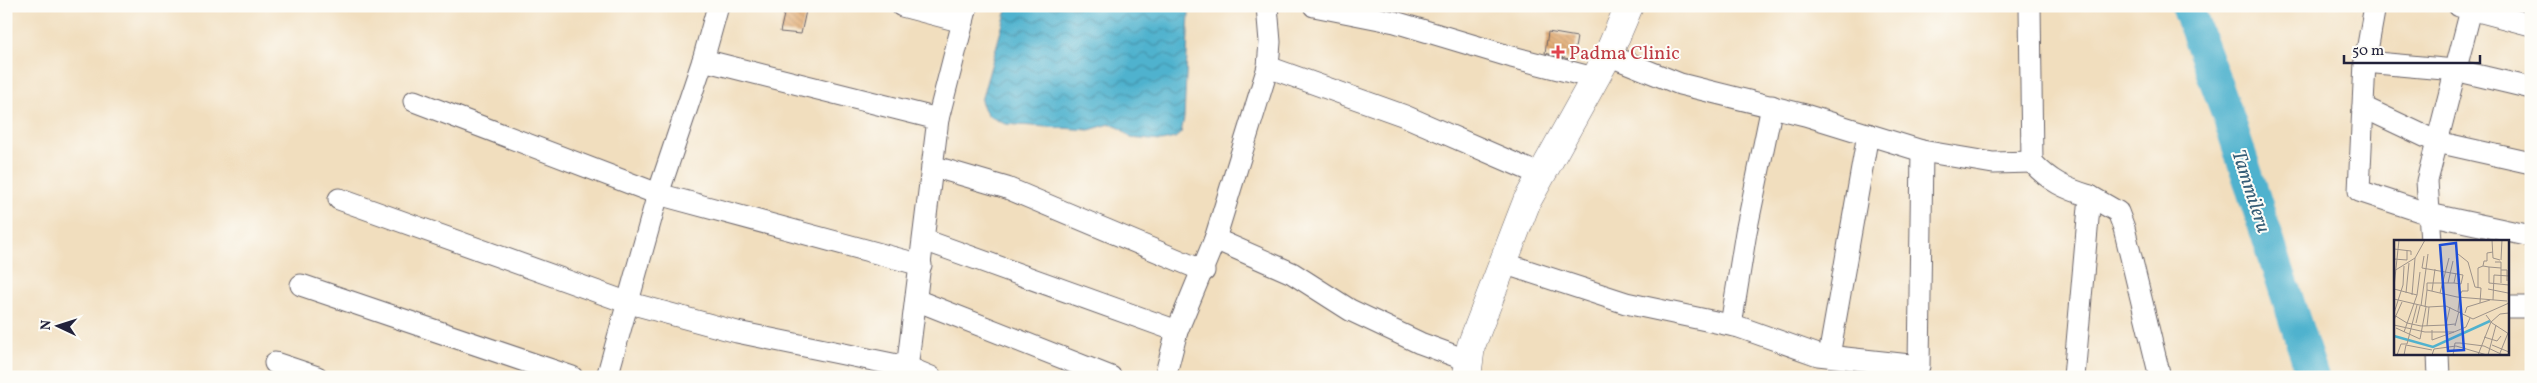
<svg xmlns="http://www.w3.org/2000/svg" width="2537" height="383" viewBox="0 0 2537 383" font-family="Vollkorn,serif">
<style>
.water{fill:url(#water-waves);stroke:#396a84}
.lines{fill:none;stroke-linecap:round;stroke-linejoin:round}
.river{stroke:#50b2ce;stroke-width:32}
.building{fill:url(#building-back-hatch)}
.street-casing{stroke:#6a6469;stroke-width:23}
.primary-casing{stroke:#6a6469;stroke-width:29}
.street{stroke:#fff;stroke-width:21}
.primary{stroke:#fff;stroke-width:28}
.health-dot{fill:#e0444e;stroke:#fdfcf7;stroke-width:2}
.labels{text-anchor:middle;stroke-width:4;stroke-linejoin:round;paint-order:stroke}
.health-label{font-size:19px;fill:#be3a42;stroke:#fdfcf7;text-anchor:start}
.water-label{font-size:20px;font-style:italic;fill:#345c76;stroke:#fdfcf7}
.inset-river{fill:none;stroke:#50b2ce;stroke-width:2.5}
.inset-road{fill:none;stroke:#9e938a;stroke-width:1}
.view{fill:#1d4ed8;fill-opacity:0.15;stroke:#1d4ed8;stroke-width:2.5}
.inset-edge{fill:none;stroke:#22223b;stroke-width:2.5}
</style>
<defs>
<pattern id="water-waves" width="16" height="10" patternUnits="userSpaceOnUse" patternTransform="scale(1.25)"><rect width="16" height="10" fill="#50b2ce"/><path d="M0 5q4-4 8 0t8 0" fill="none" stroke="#4290a8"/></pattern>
<pattern id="building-back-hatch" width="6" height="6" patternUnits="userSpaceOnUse" patternTransform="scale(1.25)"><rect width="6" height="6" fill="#dea060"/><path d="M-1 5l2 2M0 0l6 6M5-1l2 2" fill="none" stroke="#b48250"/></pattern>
</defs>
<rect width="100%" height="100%" fill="#fdfcf7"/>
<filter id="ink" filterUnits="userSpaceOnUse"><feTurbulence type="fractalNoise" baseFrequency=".02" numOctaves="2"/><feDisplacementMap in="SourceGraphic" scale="10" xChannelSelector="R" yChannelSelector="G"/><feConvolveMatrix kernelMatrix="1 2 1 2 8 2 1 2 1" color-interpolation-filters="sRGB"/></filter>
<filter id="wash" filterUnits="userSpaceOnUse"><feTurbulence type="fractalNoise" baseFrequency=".0096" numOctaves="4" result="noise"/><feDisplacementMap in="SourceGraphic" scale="20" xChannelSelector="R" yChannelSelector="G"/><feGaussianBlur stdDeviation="1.12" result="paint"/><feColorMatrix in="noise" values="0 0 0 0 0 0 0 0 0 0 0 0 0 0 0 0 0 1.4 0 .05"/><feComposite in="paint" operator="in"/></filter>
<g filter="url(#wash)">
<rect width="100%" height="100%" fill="#f1debe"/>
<!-- water -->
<path class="water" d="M 1008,6 L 1188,6 L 1189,13 L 1184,118 L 1181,133 L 1175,138 L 1161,141 L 1131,138 L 1120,128 L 1110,124 L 1089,130 L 1005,124 L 987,115 L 981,101 Z"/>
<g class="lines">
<!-- river -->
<path class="river" d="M 2187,6 L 2227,113 L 2313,377"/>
</g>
<g id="blocks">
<!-- building -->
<g class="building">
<path d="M 786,6 L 807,6 L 801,34 L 780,32 Z"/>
<path d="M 1548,32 L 1577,37 L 1573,60 L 1545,53 Z"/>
</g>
</g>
</g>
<g filter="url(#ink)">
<use href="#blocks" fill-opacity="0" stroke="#6a6469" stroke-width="1"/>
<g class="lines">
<!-- street casing -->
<g class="street-casing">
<g id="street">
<path d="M 902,6 L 963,22"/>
<path d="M 1314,6 L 1395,22 L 1512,57 L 1594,78"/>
<path d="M 2030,6 L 2032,162 C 2049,181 2066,189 2090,196 L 2074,377"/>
<path d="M 2375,6 L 2365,62 L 2359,191 L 2429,214 L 2531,236"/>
<path d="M 2459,6 L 2531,25"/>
<path d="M 1608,55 L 1680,84 L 1805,115 L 1922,151 L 1993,163 L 2032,162"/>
<path d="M 703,60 L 938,119 L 906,377"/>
<path d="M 2365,62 L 2455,70 L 2531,88"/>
<path d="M 1268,67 L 1405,116 L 1541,175"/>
<path d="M 414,101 L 658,194 L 921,265"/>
<path d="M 2363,107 L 2437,142 L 2531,163"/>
<path d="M 938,119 L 967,6"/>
<path d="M 932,166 L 1007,188 L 1204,271"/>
<path d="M 2090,196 L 2118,212 L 2124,228 L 2160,377"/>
<path d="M 339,199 L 626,302 L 737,332 L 907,367 L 931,377"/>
<path d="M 1215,239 L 1292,273 L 1350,310 L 1420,343 L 1469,361"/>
<path d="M 924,240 L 1177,331"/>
<path d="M 2431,242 L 2427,181 L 2472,6"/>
<path d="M 1503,263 L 1626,303 L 1739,327 L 1818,355 L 1919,366 L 1922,151"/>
<path d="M 301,285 L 572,377"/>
<path d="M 916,300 L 1111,377"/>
<path d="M 2508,307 L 2531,307"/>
<path d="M 1731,325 L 1746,232 L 1772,106"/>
<path d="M 2438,354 L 2439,377"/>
<path d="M 1829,356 L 1868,134"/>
<path d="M 275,363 L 317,377"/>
<path d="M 607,377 L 658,194 L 703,60 L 718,6"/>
<path d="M 1165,377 L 1177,331 L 1215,239 L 1268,67 L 1270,42 L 1267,6"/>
</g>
</g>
<!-- primary casing -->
<g class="primary-casing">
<path id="primary" d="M 1467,377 L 1471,346 L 1527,201 L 1608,55 L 1629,6"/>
</g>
<!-- street -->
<use href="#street" class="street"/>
<!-- primary -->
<use href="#primary" class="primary"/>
</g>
</g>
<!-- markers -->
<path class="health-dot" d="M1555.5 44.5h5v5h5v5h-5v5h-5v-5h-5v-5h5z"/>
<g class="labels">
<!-- health labels -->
<g class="health-label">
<text x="1569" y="59">Padma Clinic</text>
</g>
<!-- water labels -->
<g class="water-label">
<text transform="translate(2252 191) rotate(72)" y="7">Tammileru</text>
</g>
</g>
<!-- overview -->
<g transform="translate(2394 240)">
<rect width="115" height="115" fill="#f1debe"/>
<path class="inset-river" d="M 0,96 L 39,107 L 96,81"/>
<path class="inset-road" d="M 98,0 L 99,18 L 106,20M 0,9 L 17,11 L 17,15M 64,14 L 74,22 L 81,47 L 87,48 L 86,63M 30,16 L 28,28 L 69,35 L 67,44 L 60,43M 0,19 L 13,20 L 13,10M 107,20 L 108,0M 101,22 L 107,22 L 107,43M 95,27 L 89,26 L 90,21 L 93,21 L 93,13 L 99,12M 107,28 L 95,27 L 95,43 L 115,45M 107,30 L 113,30 L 113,41M 0,31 L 21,18 L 31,0M 33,43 L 33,50 L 63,57 L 113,61M 33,43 L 60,43 L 62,33M 54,43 L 59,21M 0,47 L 5,0M 84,48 L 84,28 L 89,26M 0,49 L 23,55 L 10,92M 94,49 L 114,53M 38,51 L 41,29M 12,53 L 15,23M 46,53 L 55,18M 18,55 L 21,18M 23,55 L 26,32M 0,59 L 34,67 L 52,66 L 79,79 L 115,63M 99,60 L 100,35 L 115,36M 27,66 L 34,14M 31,67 L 33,50M 56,67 L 52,85 L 61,84M 64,71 L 66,55 L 68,51 L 74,51 L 74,43M 0,73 L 9,45 L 10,26M 71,73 L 73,67 L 96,60M 0,75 L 13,83 L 27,86 L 52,85M 92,75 L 98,83 L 115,94M 0,80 L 8,62M 22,83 L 26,66M 0,85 L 31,92 L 60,92 L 72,87 L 76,78M 33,86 L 35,67M 61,86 L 65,71M 2,88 L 26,99 L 32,67M 38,90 L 38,100 L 60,92M 90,97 L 103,101 L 107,96M 98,105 L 115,112M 106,113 L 114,93M 3,115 L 7,104 L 13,104 L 23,65M 10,115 L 12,105 L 38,110M 38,115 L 40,109 L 62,106 L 93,115M 59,115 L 61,103 L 66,103 L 90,106 L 109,115M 84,115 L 97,82 L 106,74 L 115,73M 94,115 L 102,85"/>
<path class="view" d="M 62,3 L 70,110 L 54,111 L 46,5 Z"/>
<rect width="115" height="115" class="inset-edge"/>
</g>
<!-- margin -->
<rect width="2537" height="383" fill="none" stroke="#fdfcf7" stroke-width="25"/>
<!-- north arrow -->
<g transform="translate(58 326) rotate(274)" stroke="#fdfcf7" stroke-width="4" paint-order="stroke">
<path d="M0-4L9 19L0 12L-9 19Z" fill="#22223b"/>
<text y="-8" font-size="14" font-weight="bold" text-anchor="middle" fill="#22223b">N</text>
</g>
<!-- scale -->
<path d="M2344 55v8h136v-8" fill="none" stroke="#22223b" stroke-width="2.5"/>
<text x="2352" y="55" font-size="15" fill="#22223b" stroke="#fdfcf7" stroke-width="4" paint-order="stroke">50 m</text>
</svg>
